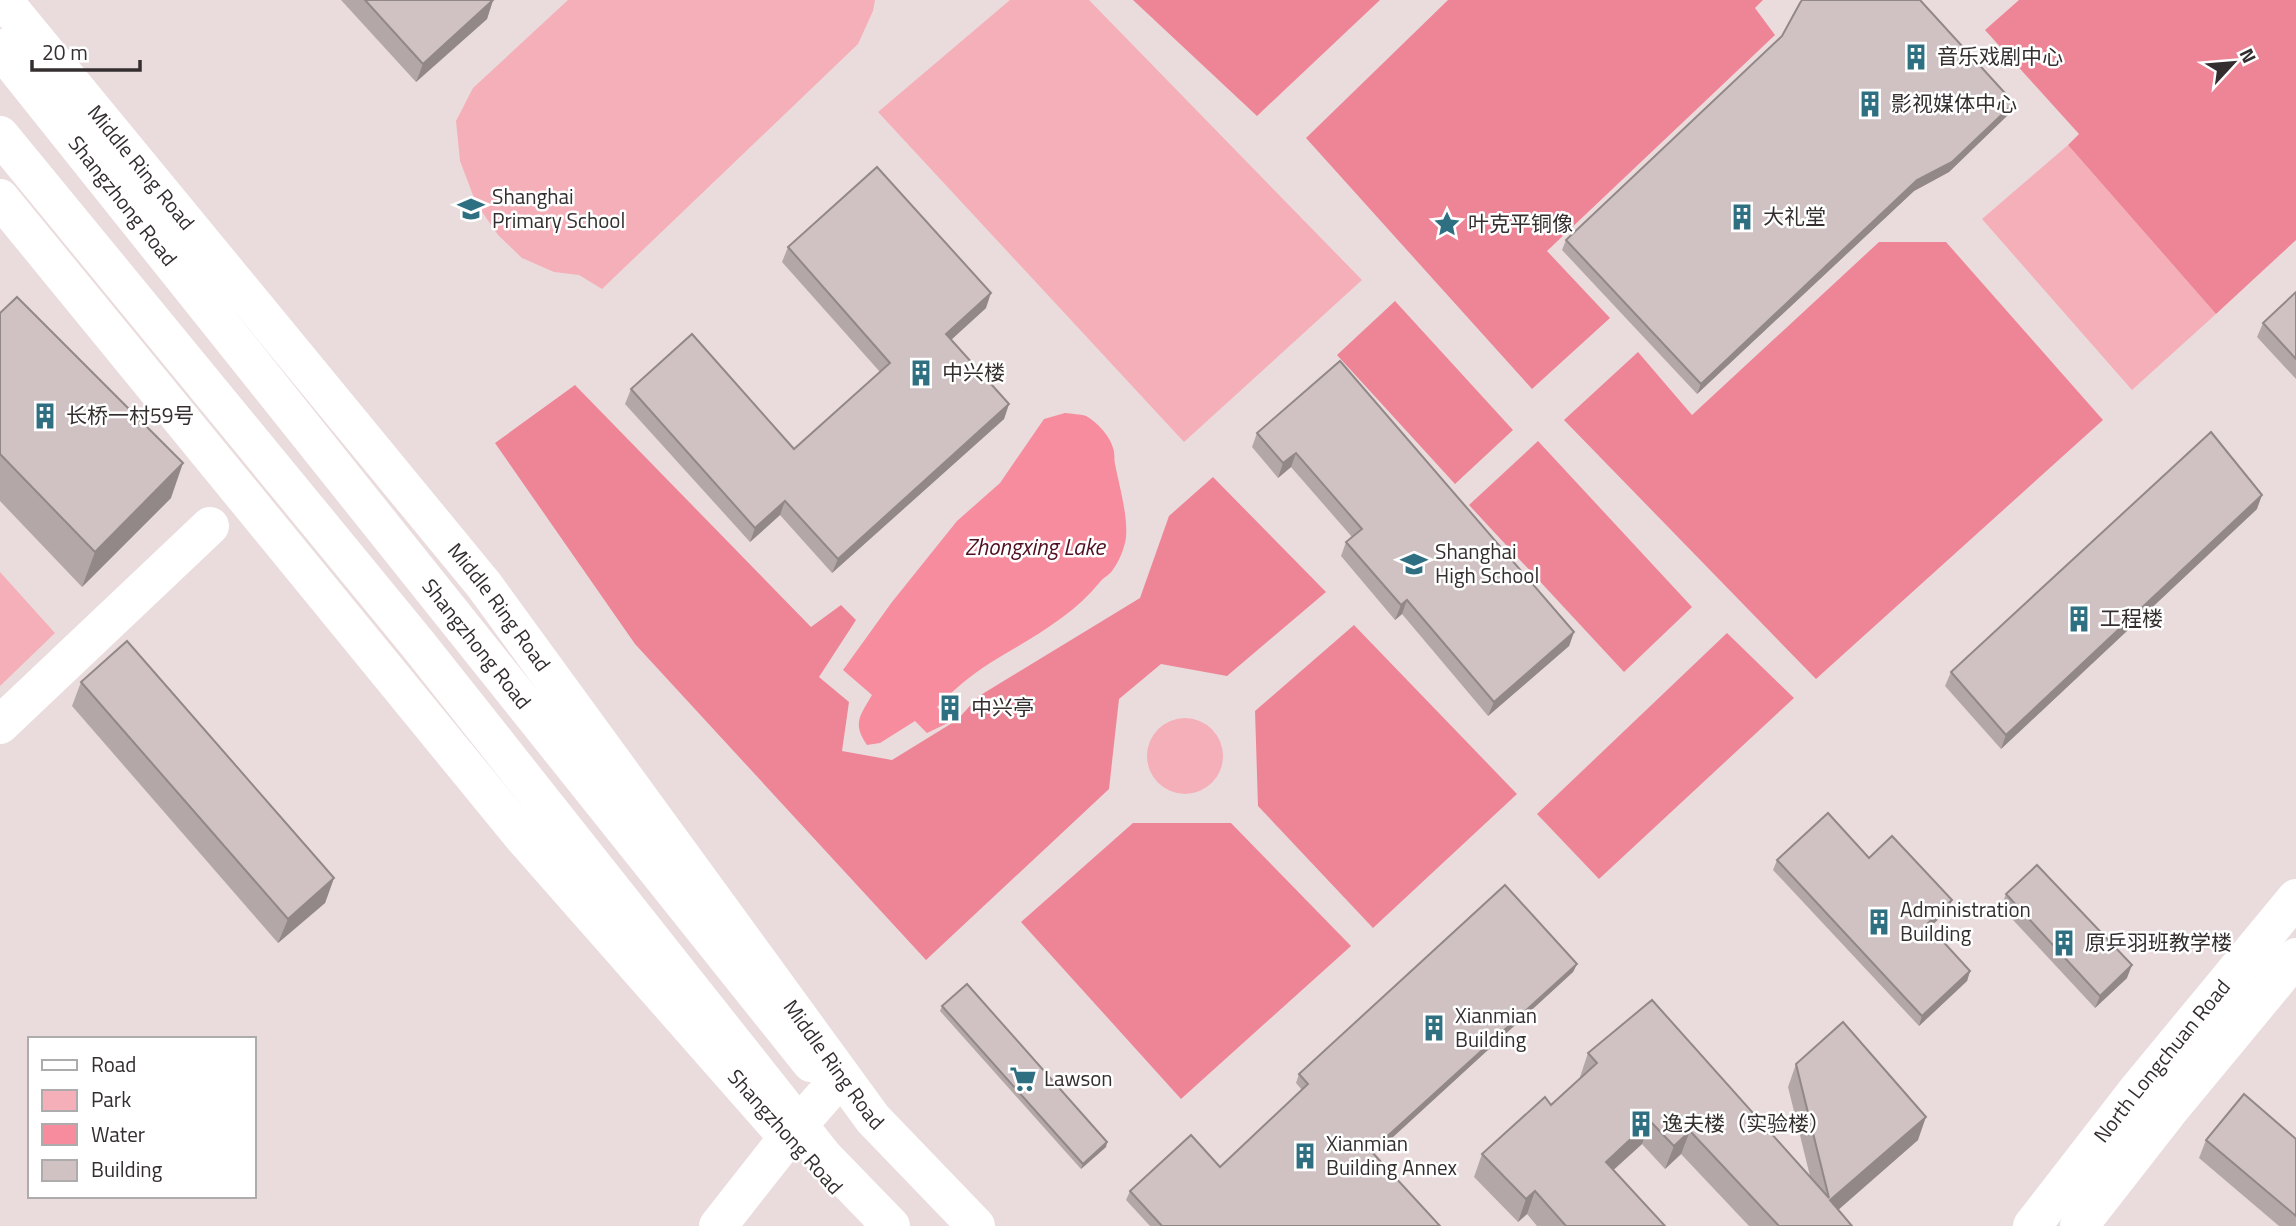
<svg xmlns="http://www.w3.org/2000/svg" width="2296" height="1226" viewBox="0 0 2296 1226" font-family="'Titillium Web','Noto Sans SC',sans-serif">
<style>
.green{fill:#f5afb8}
.forest{fill:#ee8596}
.water{fill:#f68c9d}
.lines{fill:none;stroke-linecap:round;stroke-linejoin:round}
.minor{stroke:#fff;stroke-width:38}
.major{stroke:#fff;stroke-width:38}
.highway{stroke:#fff;stroke-width:38}
.wall{fill:#b3a7a8}
.shaded-wall{fill:#928888}
.building{fill:#d0c2c3;stroke:#928888;stroke-width:2}
.labels{text-anchor:middle;stroke-width:5;stroke-linejoin:round;paint-order:stroke}
.poi-label{font-size:21px;fill:#342e2f;stroke:#fff;text-anchor:start}
.street-label{font-size:21px;fill:#342e2f;stroke:#fff}
.water-label{font-size:23px;font-style:italic;fill:#511021;stroke:#fff}
</style>
<rect width="100%" height="100%" fill="#eadcdd"/>
<!-- green -->
<g class="green">
<path d="M 568,0 L 875,0 L 873,11 L 858,44 L 602,289 L 579,275 L 554,272 L 522,258 L 498,235 L 476,203 L 460,161 L 456,121 L 473,88 Z"/>
<path d="M 1010,0 L 1089,0 L 1362,280 L 1184,442 L 878,112 Z"/>
<path d="M 2068,145 L 2216,314 L 2132,390 L 1982,219 Z"/>
<path d="M 0,572 L 55,633 L 0,686 Z"/>
<circle cx="1185" cy="756" r="38"/>
</g>
<!-- forest -->
<g class="forest">
<path d="M 1133,0 L 1380,0 L 1257,116 Z"/>
<path d="M 1448,0 L 1763,0 L 1755,8 L 1775,35 L 1547,251 L 1610,318 L 1532,389 L 1306,138 Z"/>
<path d="M 2019,0 L 2296,0 L 2296,240 L 2216,314 L 2068,145 L 2079,134 L 1985,30 Z"/>
<path d="M 1879,242 L 1946,242 L 2103,420 L 1816,679 L 1564,420 L 1638,352 L 1692,415 Z"/>
<path d="M 1395,301 L 1513,430 L 1455,484 L 1337,355 Z"/>
<path d="M 575,385 L 811,627 L 841,605 L 856,620 L 819,677 L 849,702 L 842,751 L 892,760 L 957,720 L 979,696 L 1140,598 L 1169,516 L 1213,477 L 1326,592 L 1227,676 L 1161,664 L 1119,699 L 1109,789 L 926,960 L 635,644 L 495,443 Z"/>
<path d="M 1538,441 L 1692,607 L 1624,672 L 1469,505 Z"/>
<path d="M 1354,625 L 1517,794 L 1373,928 L 1258,806 L 1255,711 Z"/>
<path d="M 1727,633 L 1794,698 L 1599,879 L 1537,814 Z"/>
<path d="M 1133,823 L 1231,823 L 1351,946 L 1181,1099 L 1021,922 Z"/>
</g>
<!-- water -->
<path class="water" d="M 1065,413 C 1071,414 1080,414 1086,416 C 1097,422 1110,436 1113,448 C 1115,453 1114,459 1115,464 C 1119,485 1128,515 1126,537 C 1125,547 1119,562 1112,571 C 1109,575 1104,577 1100,582 C 1071,618 1029,639 990,663 C 971,675 952,691 937,707 L 950,722 L 927,733 L 915,721 L 880,743 L 867,745 C 852,723 860,716 872,695 L 843,670 L 892,602 L 957,521 L 1000,483 L 1044,419 Z"/>
<g class="lines">
<!-- minor -->
<g class="minor">
<path d="M 0,725 L 210,526"/>
<path d="M 718,1226 L 788,1137 L 831,1088"/>
<path id="s1" d="M 2032,1226 L 2139,1088 L 2296,898"/>
<path d="M 2079,1226 L 2168,1112 L 2296,957"/>
</g>
<!-- major -->
<g class="major">
<path id="s2" d="M 0,48 L 811,1063"/>
<path d="M 0,198 L 523,837 L 781,1130"/>
</g>
<!-- highway -->
<g class="highway">
<path id="s3" d="M 3,0 L 484,585 L 873,1119 L 976,1226"/>
<path d="M 0,135 L 417,643 L 824,1157 L 891,1226"/>
</g>
</g>
<!-- wall -->
<g class="wall">
<path d="M 341,0 L 493,0 L 487,19 L 416,82 Z"/>
<path d="M 2014,103 L 2010,113 L 1949,172 L 1914,191 L 1697,394 L 1562,250 L 1566,240 Z"/>
<path d="M 788,247 L 986,308 L 951,340 L 1009,404 L 1004,419 L 832,573 L 780,515 L 750,542 L 625,404 L 631,389 L 794,449 L 880,372 L 782,262 Z"/>
<path d="M 2296,292 L 2296,379 L 2257,337 L 2263,323 Z"/>
<path d="M 0,313 L 171,498 L 82,587 L 0,501 Z"/>
<path d="M 1340,361 L 1574,632 L 1569,646 L 1488,716 L 1402,614 L 1395,620 L 1341,556 L 1346,542 L 1352,537 L 1291,467 L 1278,478 L 1252,447 L 1257,433 Z"/>
<path d="M 2257,509 L 2001,749 L 1945,686 L 1951,672 Z"/>
<path d="M 81,682 L 334,878 L 325,903 L 278,943 L 72,706 Z"/>
<path d="M 1869,858 L 1952,900 L 1948,910 L 1930,927 L 1970,971 L 1967,981 L 1919,1026 L 1773,870 L 1777,860 Z"/>
<path d="M 2006,894 L 2127,978 L 2095,1008 L 2001,907 Z"/>
<path d="M 1577,964 L 1573,972 L 1374,1154 L 1440,1226 L 1150,1226 L 1126,1200 L 1130,1191 L 1220,1167 L 1302,1090 L 1296,1083 L 1299,1074 Z"/>
<path d="M 942,1006 L 1107,1142 L 1106,1147 L 1081,1169 L 940,1011 Z"/>
<path d="M 1588,1053 L 1810,1176 L 1788,1087 L 1796,1064 L 1918,1140 L 1838,1210 L 1852,1226 L 1749,1226 L 1681,1154 L 1665,1169 L 1642,1144 L 1613,1170 L 1665,1226 L 1537,1226 L 1527,1214 L 1518,1222 L 1474,1177 L 1482,1154 L 1551,1105 L 1581,1078 L 1580,1077 Z"/>
<path d="M 2296,1139 L 2296,1226 L 2279,1226 L 2199,1158 L 2206,1140 Z"/>
</g>
<!-- shaded-wall -->
<g class="shaded-wall">
<path d="M 493,0 L 487,19 L 416,82 L 423,64 Z"/>
<path d="M 2014,103 L 2010,113 L 1949,172 L 1914,191 L 1697,394 L 1701,384 L 1917,180 Z"/>
<path d="M 991,293 L 986,308 L 941,349 L 946,334 Z"/>
<path d="M 1009,404 L 1004,419 L 832,573 L 838,559 Z"/>
<path d="M 1296,453 L 1291,467 L 1278,478 L 1283,463 Z"/>
<path d="M 183,463 L 171,498 L 82,587 L 95,552 Z"/>
<path d="M 2262,495 L 2257,509 L 2001,749 L 2006,735 Z"/>
<path d="M 785,501 L 780,515 L 750,542 L 755,528 Z"/>
<path d="M 1407,600 L 1402,614 L 1395,620 L 1401,605 Z"/>
<path d="M 1574,632 L 1569,646 L 1488,716 L 1494,702 Z"/>
<path d="M 334,878 L 325,903 L 278,943 L 288,919 Z"/>
<path d="M 1952,900 L 1948,910 L 1923,934 L 1927,924 Z"/>
<path d="M 1577,964 L 1573,972 L 1368,1160 L 1371,1151 Z"/>
<path d="M 2132,965 L 2127,978 L 2095,1008 L 2100,996 Z"/>
<path d="M 1970,971 L 1967,981 L 1919,1026 L 1922,1016 Z"/>
<path d="M 1926,1117 L 1918,1140 L 1822,1224 L 1830,1200 Z"/>
<path d="M 1650,1121 L 1642,1144 L 1597,1185 L 1606,1162 Z"/>
<path d="M 1690,1131 L 1681,1154 L 1665,1169 L 1674,1146 Z"/>
<path d="M 1107,1142 L 1106,1147 L 1081,1169 L 1083,1164 Z"/>
<path d="M 1535,1191 L 1527,1214 L 1518,1222 L 1526,1199 Z"/>
</g>
<!-- building -->
<g class="building">
<path d="M 365,0 L 493,0 L 423,64 Z"/>
<path d="M 1802,0 L 1920,0 L 2014,103 L 1952,162 L 1917,180 L 1701,384 L 1566,240 L 1782,36 L 1800,3 Z"/>
<path d="M 877,167 L 991,293 L 946,334 L 1009,404 L 838,559 L 785,501 L 755,528 L 631,389 L 692,334 L 794,449 L 890,363 L 788,247 Z"/>
<path d="M 2296,292 L 2296,359 L 2263,323 Z"/>
<path d="M 17,297 L 183,463 L 95,552 L 0,454 L 0,313 Z"/>
<path d="M 1340,361 L 1574,632 L 1494,702 L 1407,600 L 1401,605 L 1346,542 L 1362,529 L 1296,453 L 1283,463 L 1257,433 Z"/>
<path d="M 2211,432 L 2262,495 L 2006,735 L 1951,672 Z"/>
<path d="M 127,641 L 334,878 L 288,919 L 81,682 Z"/>
<path d="M 1828,813 L 1869,858 L 1892,836 L 1952,900 L 1927,924 L 1970,971 L 1922,1016 L 1777,860 Z"/>
<path d="M 2037,865 L 2132,965 L 2100,996 L 2006,894 Z"/>
<path d="M 1505,885 L 1577,964 L 1371,1151 L 1440,1226 L 1162,1226 L 1130,1191 L 1191,1135 L 1220,1167 L 1308,1084 L 1299,1074 Z"/>
<path d="M 967,984 L 1107,1142 L 1083,1164 L 942,1006 Z"/>
<path d="M 1652,1000 L 1829,1198 L 1796,1064 L 1843,1022 L 1926,1117 L 1830,1200 L 1852,1226 L 1779,1226 L 1690,1131 L 1674,1146 L 1650,1121 L 1606,1162 L 1665,1226 L 1566,1226 L 1535,1191 L 1526,1199 L 1482,1154 L 1545,1097 L 1551,1105 L 1597,1063 L 1588,1053 Z"/>
<path d="M 2244,1094 L 2296,1139 L 2296,1216 L 2206,1140 Z"/>
</g>
<!-- icons -->
<defs>
<g id="building-bare" transform="scale(2.1)"><path d="M-4-6H4V6H1V3H-1V6H-4ZM-2.5-4.3h1.7v1.8h-1.7ZM.8-4.3h1.7v1.8H.8ZM-2.5-1h1.7V.8h-1.7ZM.8-1h1.7V.8H.8Z" fill="#2e6f82" stroke="#fff" stroke-width="2.5" paint-order="stroke"/></g>
<g id="school-bare" transform="scale(2.1)"><path d="M0-5L7-2L0 1L-7-2ZM-4 1L0 2.5L4 1V4Q0 6-4 4Z" fill="#2e6f82" stroke="#fff" stroke-width="2.5" paint-order="stroke"/></g>
<g id="sight-bare" transform="scale(2.1)"><path d="M0-6L1.8-2.2L6-1.7L2.9 1.2L3.7 5.4L0 3.3L-3.7 5.4L-2.9 1.2L-6-1.7L-1.8-2.2Z" fill="#2e6f82" stroke="#fff" stroke-width="2.5" paint-order="stroke"/></g>
<g id="supermarket-bare" transform="scale(2.1)"><path d="M-6-5.5h2.5l.6 2H6L4.5 2H-2.5L-4.4-4H-6ZM-1.5 3.2a1.3 1.3 0 1 0 .1 0ZM3 3.2a1.3 1.3 0 1 0 .1 0Z" fill="#2e6f82" stroke="#fff" stroke-width="2.5" paint-order="stroke"/></g>
</defs>
<g fill-rule="evenodd">
<use href="#building-bare" x="1916" y="57"/>
<use href="#building-bare" x="1870" y="104"/>
<use href="#school-bare" x="471" y="209"/>
<use href="#building-bare" x="1742" y="217"/>
<use href="#sight-bare" x="1447" y="224"/>
<use href="#building-bare" x="921" y="373"/>
<use href="#building-bare" x="45" y="416"/>
<use href="#school-bare" x="1414" y="564"/>
<use href="#building-bare" x="2079" y="619"/>
<use href="#building-bare" x="950" y="708"/>
<use href="#building-bare" x="1879" y="922"/>
<use href="#building-bare" x="2064" y="943"/>
<use href="#building-bare" x="1434" y="1028"/>
<use href="#supermarket-bare" x="1023" y="1079"/>
<use href="#building-bare" x="1641" y="1124"/>
<use href="#building-bare" x="1305" y="1156"/>
</g>
<g class="labels">
<!-- poi labels -->
<g class="poi-label">
<text x="1937" y="64">音乐戏剧中心</text>
<text x="1891" y="111">影视媒体中心</text>
<text x="492" y="204">Shanghai<tspan x="492" dy="24">Primary School</tspan></text>
<text x="1763" y="224">大礼堂</text>
<text x="1468" y="231">叶克平铜像</text>
<text x="942" y="380">中兴楼</text>
<text x="66" y="423">长桥一村59号</text>
<text x="1435" y="559">Shanghai<tspan x="1435" dy="24">High School</tspan></text>
<text x="2100" y="626">工程楼</text>
<text x="971" y="715">中兴亭</text>
<text x="1900" y="917">Administration<tspan x="1900" dy="24">Building</tspan></text>
<text x="2085" y="950">原乒羽班教学楼</text>
<text x="1455" y="1023">Xianmian<tspan x="1455" dy="24">Building</tspan></text>
<text x="1044" y="1086">Lawson</text>
<text x="1662" y="1131">逸夫楼（实验楼）</text>
<text x="1326" y="1151">Xianmian<tspan x="1326" dy="24">Building Annex</tspan></text>
</g>
<!-- street labels -->
<g class="street-label">
<text dy="7" stroke="none"><textPath href="#s3" startOffset="217">Middle Ring Road</textPath></text>
<text dy="7" stroke="none"><textPath href="#s2" startOffset="196">Shangzhong Road</textPath></text>
<text dy="7" stroke="none"><textPath href="#s3" startOffset="784">Middle Ring Road</textPath></text>
<text dy="7" stroke="none"><textPath href="#s2" startOffset="763">Shangzhong Road</textPath></text>
<text dy="7" stroke="none"><textPath href="#s1" startOffset="210">North Longchuan Road</textPath></text>
<text dy="7" stroke="none"><textPath href="#s3" startOffset="1351">Middle Ring Road</textPath></text>
<text transform="translate(785 1132) rotate(48)" y="7">Shangzhong Road</text>
</g>
<!-- water labels -->
<g class="water-label">
<text x="1035" y="555">Zhongxing Lake</text>
</g>
</g>
<!-- legend -->
<rect x="28" y="1037" width="228" height="161" fill="#ffffff" stroke="#aeabac" stroke-width="2"/>
<rect x="42" y="1060" width="35" height="10" fill="#ffffff" stroke="#aeabac" stroke-width="2"/>
<text x="91" y="1072" font-size="21" fill="#342e2f">Road</text>
<rect x="42" y="1090" width="35" height="21" fill="#f5afb8" stroke="#aeabac" stroke-width="2"/>
<text x="91" y="1107" font-size="21" fill="#342e2f">Park</text>
<rect x="42" y="1124" width="35" height="21" fill="#f68c9d" stroke="#aeabac" stroke-width="2"/>
<text x="91" y="1142" font-size="21" fill="#342e2f">Water</text>
<rect x="42" y="1160" width="35" height="21" fill="#d0c2c3" stroke="#aeabac" stroke-width="2"/>
<text x="91" y="1177" font-size="21" fill="#342e2f">Building</text>
<!-- north arrow -->
<g transform="translate(2233 63) rotate(64)" stroke="#ffffff" stroke-width="5" paint-order="stroke">
<path d="M0-5L12 26L0 18L-12 26Z" fill="#342e2f"/>
<text y="-10" font-size="19" font-weight="bold" text-anchor="middle" fill="#342e2f">N</text>
</g>
<!-- scale -->
<path d="M32 60v10h108v-10" fill="none" stroke="#342e2f" stroke-width="3.5"/>
<text x="42" y="60" font-size="21" fill="#342e2f" stroke="#ffffff" stroke-width="5" paint-order="stroke">20 m</text>
</svg>
